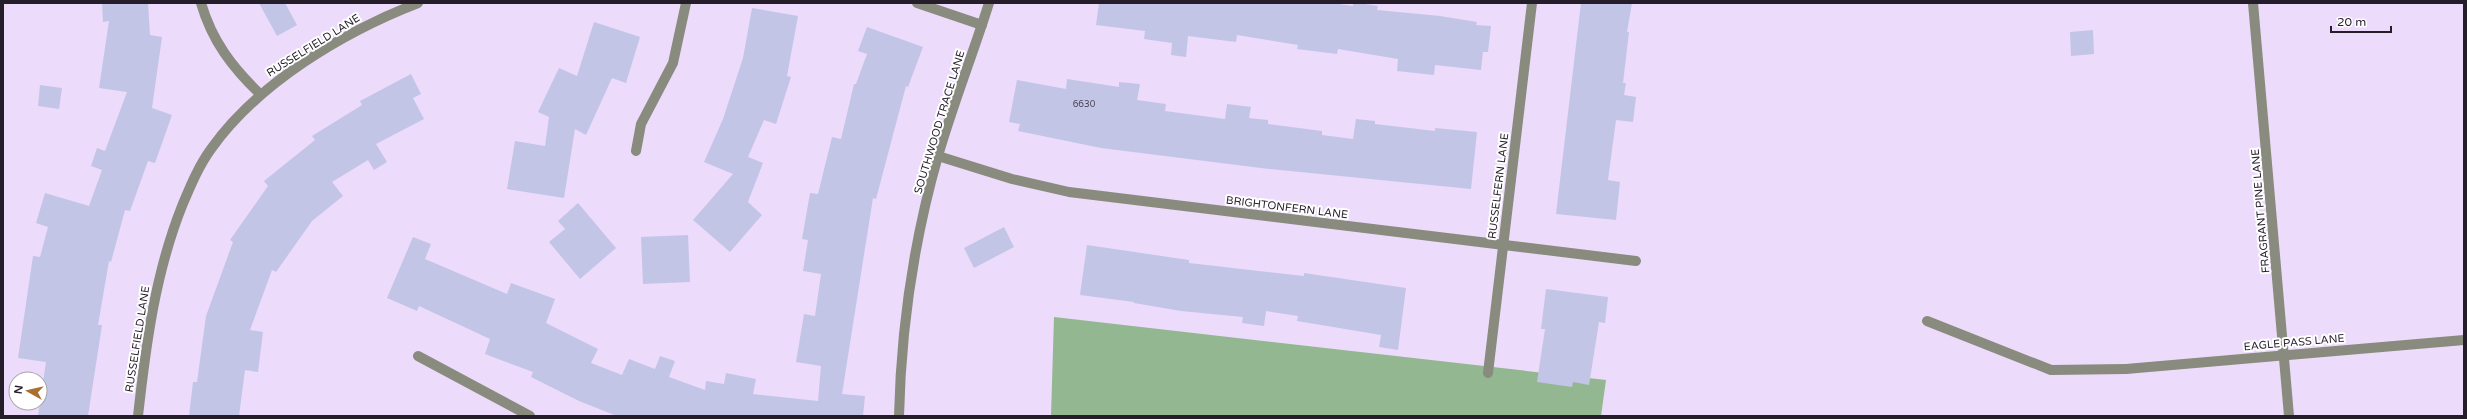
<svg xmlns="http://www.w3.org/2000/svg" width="2467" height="419" viewBox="0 0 2467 419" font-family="'Varela Round',sans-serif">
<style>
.forest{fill:#93b790}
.building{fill:#c3c5e7}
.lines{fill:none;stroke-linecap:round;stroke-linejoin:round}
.lane{stroke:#888b7d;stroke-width:10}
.street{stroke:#888b7d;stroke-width:10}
.labels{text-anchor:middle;stroke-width:4;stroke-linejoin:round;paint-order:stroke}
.number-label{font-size:9px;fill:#4c4859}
.street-label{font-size:11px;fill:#251e2a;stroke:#fff}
</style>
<rect width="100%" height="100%" fill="#ecdbfb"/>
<!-- forest -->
<path class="forest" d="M 1054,317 L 1606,380 L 1601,416 L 1051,416 Z"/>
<!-- building -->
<g class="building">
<path d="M 102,3 L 148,3 L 150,35 L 162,37 L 152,108 L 172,115 L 155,163 L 148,161 L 130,211 L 125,210 L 111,262 L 109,261 L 98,325 L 102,325 L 88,416 L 38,416 L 46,362 L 18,358 L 33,256 L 40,257 L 48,227 L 36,223 L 45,193 L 89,206 L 102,170 L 91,166 L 97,148 L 105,151 L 127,92 L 99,88 L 109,21 L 103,22 Z"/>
<path d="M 259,3 L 285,3 L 297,25 L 277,36 Z"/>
<path d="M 1099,3 L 1332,3 L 1353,6 L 1353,3 L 1359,3 L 1378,6 L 1377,10 L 1440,16 L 1477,22 L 1476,25 L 1491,26 L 1488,52 L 1483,52 L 1481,70 L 1435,65 L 1434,75 L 1397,71 L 1398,59 L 1338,49 L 1337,54 L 1297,49 L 1298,45 L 1237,35 L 1236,42 L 1188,36 L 1186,57 L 1171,55 L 1172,43 L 1144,39 L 1145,31 L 1096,25 Z"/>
<path d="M 1581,3 L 1632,3 L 1627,32 L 1629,32 L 1623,83 L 1626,83 L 1624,95 L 1636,97 L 1633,122 L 1616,120 L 1608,180 L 1620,182 L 1616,220 L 1556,214 Z"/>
<path d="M 752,8 L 798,16 L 787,76 L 791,77 L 776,124 L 764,120 L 748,157 L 763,163 L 748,202 L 762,215 L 730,252 L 693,220 L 733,174 L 704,162 L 723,119 L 743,58 Z"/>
<path d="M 594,22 L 640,37 L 626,83 L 612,78 L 586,135 L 575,129 L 564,198 L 507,189 L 515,141 L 545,146 L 549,117 L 538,112 L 559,68 L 577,76 Z"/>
<path d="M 867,27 L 923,47 L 908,87 L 906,86 L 876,199 L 873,198 L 863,261 L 842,394 L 865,396 L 863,416 L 617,416 L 579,401 L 531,377 L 533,372 L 485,354 L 490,339 L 419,306 L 417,311 L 387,298 L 413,237 L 431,244 L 425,259 L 507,294 L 511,283 L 555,299 L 546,323 L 598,349 L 591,363 L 622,375 L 629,359 L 655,369 L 660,356 L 675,361 L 669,377 L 705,390 L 706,381 L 724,384 L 726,373 L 756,379 L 753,394 L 818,401 L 821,366 L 796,362 L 804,314 L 815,316 L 821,274 L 803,271 L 808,240 L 802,239 L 810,193 L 818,194 L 832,137 L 841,139 L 854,84 L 856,84 L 867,54 L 858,51 Z"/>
<path d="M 2093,30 L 2094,54 L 2071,56 L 2070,32 Z"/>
<path d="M 411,74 L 421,94 L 413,98 L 424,119 L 376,144 L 387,162 L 374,170 L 368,160 L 332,182 L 343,196 L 312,221 L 276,272 L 272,270 L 250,330 L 263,332 L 258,372 L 245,370 L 239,416 L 189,416 L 193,382 L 197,382 L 206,316 L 233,242 L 230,240 L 268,186 L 264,181 L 315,140 L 312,136 L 362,105 L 360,101 Z"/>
<path d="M 1067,79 L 1119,87 L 1119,82 L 1140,84 L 1137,100 L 1166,104 L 1165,111 L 1225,119 L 1227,104 L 1251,107 L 1249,118 L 1268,120 L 1268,124 L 1322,131 L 1322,135 L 1353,139 L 1356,119 L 1375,121 L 1375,124 L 1435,131 L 1435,128 L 1477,132 L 1471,189 L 1269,169 L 1101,148 L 1018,131 L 1020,124 L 1009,122 L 1017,80 L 1066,89 Z"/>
<path d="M 40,85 L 62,88 L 59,109 L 38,106 Z"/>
<path d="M 578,203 L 616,248 L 580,279 L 549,242 L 565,229 L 558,221 Z"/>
<path d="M 1004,227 L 1014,247 L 974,268 L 964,248 Z"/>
<path d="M 688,235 L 690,282 L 643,284 L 641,237 Z"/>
<path d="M 1087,245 L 1189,260 L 1189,263 L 1304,276 L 1304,273 L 1406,288 L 1398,350 L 1379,347 L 1381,335 L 1297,321 L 1298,316 L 1266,311 L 1264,326 L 1242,323 L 1243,317 L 1181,311 L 1134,303 L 1134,302 L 1080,295 Z"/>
<path d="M 1546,289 L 1608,297 L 1605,323 L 1599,322 L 1589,385 L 1573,382 L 1572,387 L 1537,382 L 1545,329 L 1541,329 Z"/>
</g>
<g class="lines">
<!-- lane -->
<path class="lane" d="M 1927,321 L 2051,370 L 2126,369"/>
<!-- street -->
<g class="street">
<path d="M 201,3 C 212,41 232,67 260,94"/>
<path d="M 917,3 L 982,25"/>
<path d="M 2253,3 L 2289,416"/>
<path d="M 636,151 L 641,124 L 673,63 L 686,3"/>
<path d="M 938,156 L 1012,179 L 1069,192 L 1636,261"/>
<path d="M 418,356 L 530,416"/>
<path d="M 2126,369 L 2464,340"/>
<path d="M 1488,373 L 1532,3"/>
<path d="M 138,416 C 146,344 155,274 182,206 C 190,187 198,167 211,149 C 258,83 343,32 418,3"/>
<path d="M 899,416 C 901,328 914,240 938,156 C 953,104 973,54 989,3"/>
</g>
</g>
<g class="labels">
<!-- number labels -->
<g class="number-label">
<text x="1084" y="107">6630</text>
</g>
<!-- street labels -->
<g class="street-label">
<text transform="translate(313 45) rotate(-32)" y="4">RUSSELFIELD LANE</text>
<text transform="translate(939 122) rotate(-73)" y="4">SOUTHWOOD TRACE LANE</text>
<text transform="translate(1498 186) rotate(-83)" y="4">RUSSELFERN LANE</text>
<text transform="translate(1287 207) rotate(7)" y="4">BRIGHTONFERN LANE</text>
<text transform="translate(2260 211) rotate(-95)" y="4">FRAGRANT PINE LANE</text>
<text transform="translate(137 339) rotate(-81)" y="4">RUSSELFIELD LANE</text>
<text transform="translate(2294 342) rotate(-5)" y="4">EAGLE PASS LANE</text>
</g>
</g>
<!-- border -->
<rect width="2467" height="419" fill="none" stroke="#251e2a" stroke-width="8"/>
<!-- north arrow -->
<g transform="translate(28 391) rotate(278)"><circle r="19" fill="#ffffff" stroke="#a8a5aa"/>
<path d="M0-3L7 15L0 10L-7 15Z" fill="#a9702e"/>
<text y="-6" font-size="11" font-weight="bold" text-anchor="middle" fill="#251e2a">N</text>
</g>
<!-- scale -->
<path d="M2331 26v6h60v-6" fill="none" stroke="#251e2a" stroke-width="2"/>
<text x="2337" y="26" font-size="12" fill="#251e2a" stroke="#ffffff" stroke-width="3" paint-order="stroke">20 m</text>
</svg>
